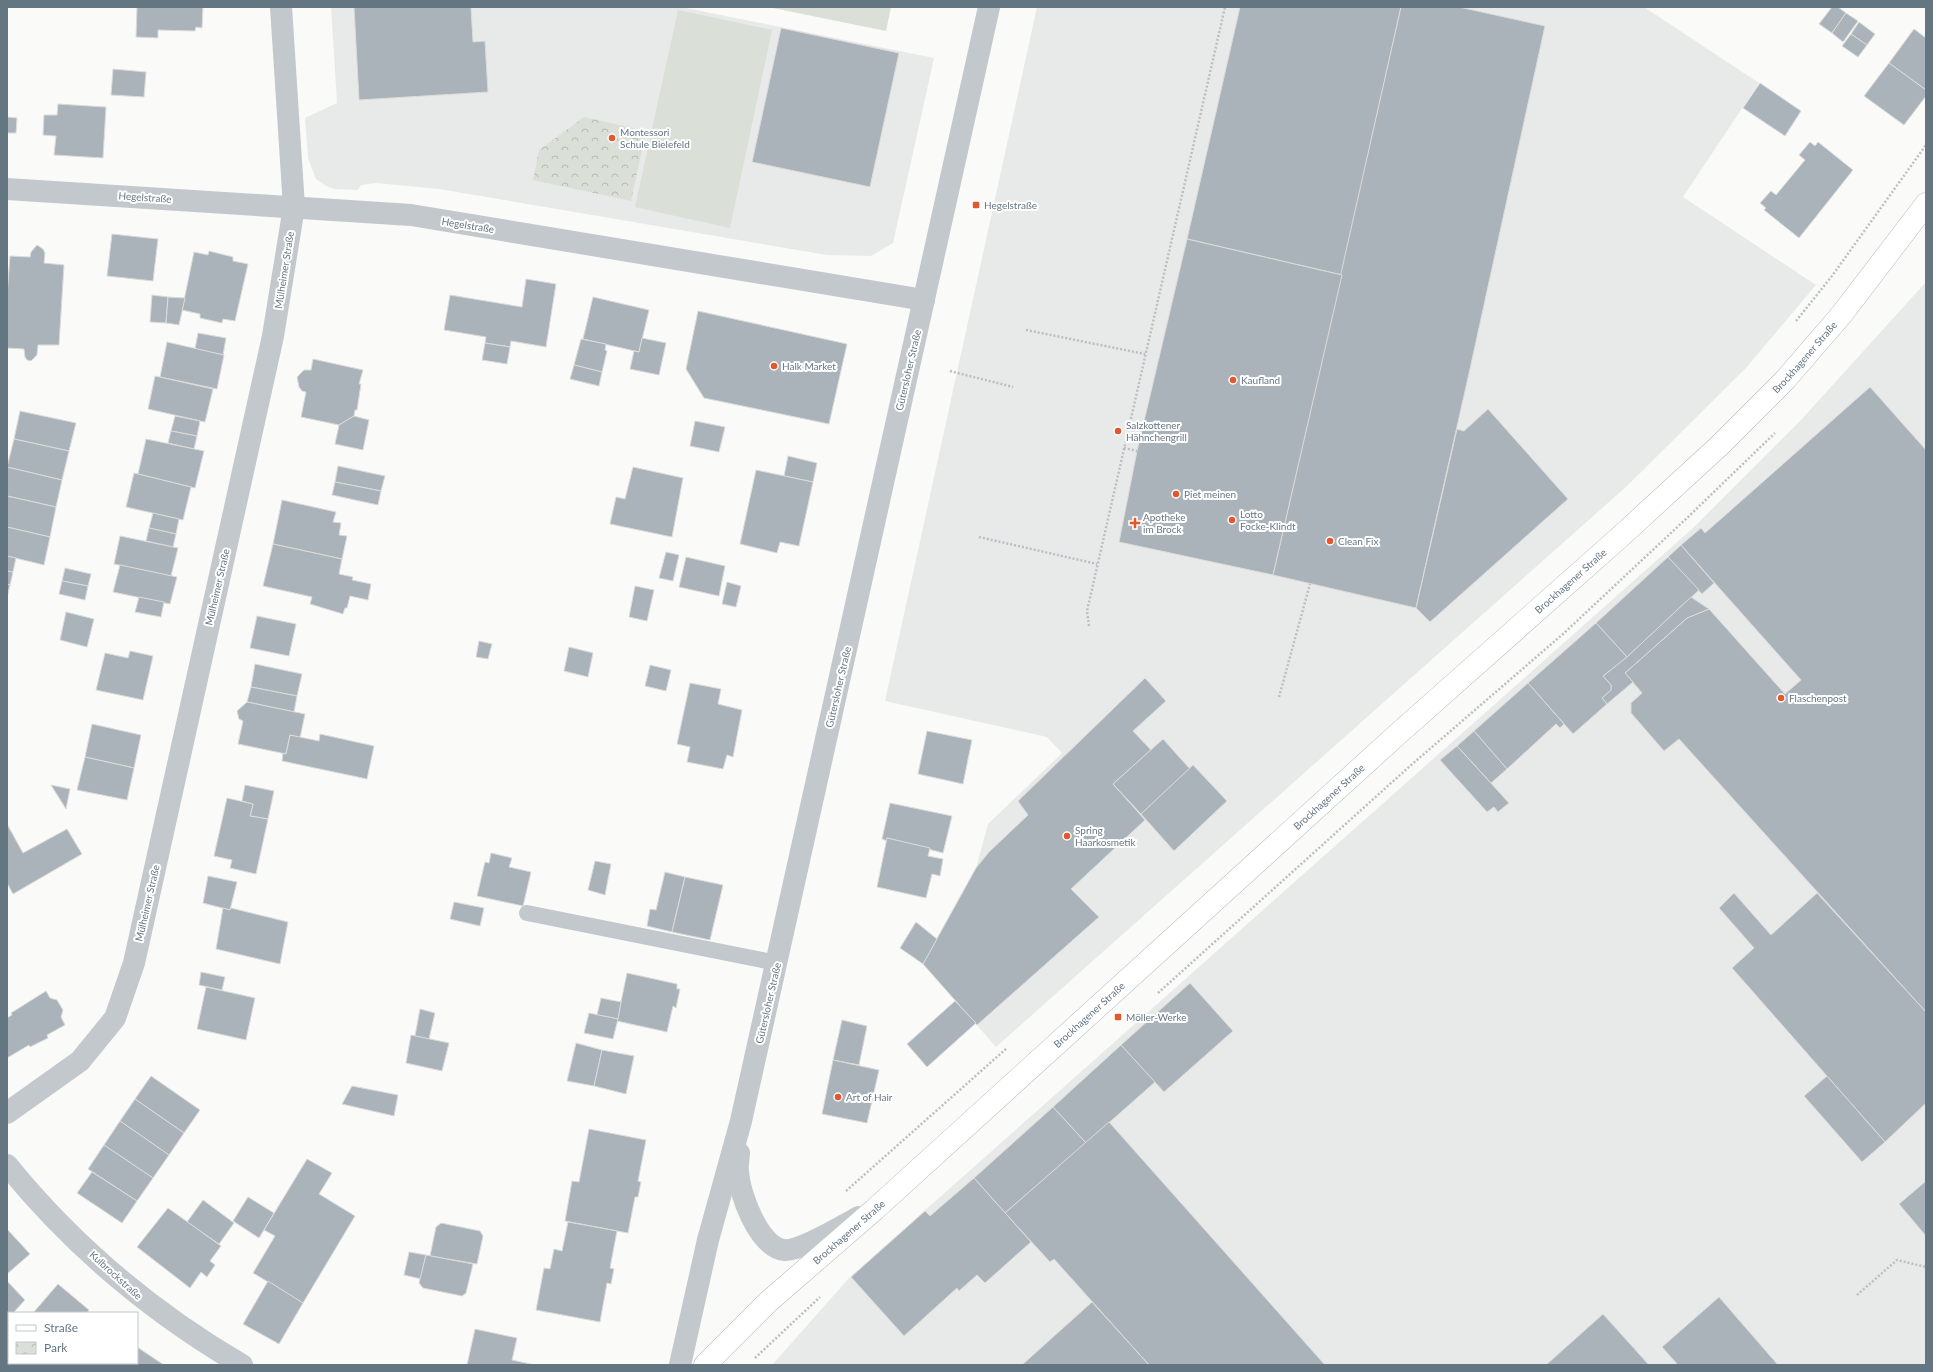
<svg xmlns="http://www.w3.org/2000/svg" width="1933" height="1372" viewBox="0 0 1933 1372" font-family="Lato,sans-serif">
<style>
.built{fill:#e8e9e9}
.park{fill:url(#park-crowns)}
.pitch{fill:#dadfd7}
.building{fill:#aab3b9;stroke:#dcdcda}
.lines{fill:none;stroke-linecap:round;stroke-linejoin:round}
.secondary-casing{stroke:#b3babf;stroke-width:23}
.path{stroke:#bbbfc2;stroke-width:2.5;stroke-dasharray:2 2;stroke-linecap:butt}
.service{stroke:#c3c8cc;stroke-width:16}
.minor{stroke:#c3c8cc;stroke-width:22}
.tertiary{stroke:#c3c8cc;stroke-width:22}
.secondary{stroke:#fff;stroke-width:22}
.poi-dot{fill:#e4572e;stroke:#fff;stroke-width:1.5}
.labels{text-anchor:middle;stroke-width:4;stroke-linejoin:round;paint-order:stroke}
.poi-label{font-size:10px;fill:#657683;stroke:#fff;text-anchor:start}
.street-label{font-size:10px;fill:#657683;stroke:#fff}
</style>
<defs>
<pattern id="park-crowns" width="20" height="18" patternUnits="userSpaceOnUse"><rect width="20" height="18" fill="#dadfd7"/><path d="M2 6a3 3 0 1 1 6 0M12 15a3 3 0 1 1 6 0" fill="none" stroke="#b4b9b4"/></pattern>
</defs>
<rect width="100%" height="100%" fill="#fafaf8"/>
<!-- built -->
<g class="built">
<path d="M 331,7 L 681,7 L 934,58 L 893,243 L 871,256 L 827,255 L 439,189 L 376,183 L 361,185 L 358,190 L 334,189 L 326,186 L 316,179 L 312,169 L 308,158 L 305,118 L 337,103 Z"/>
<path d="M 1037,7 L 1644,7 L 1759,83 L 1683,197 L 1816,285 L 1746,368 L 1627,486 L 996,1047 L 923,964 L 976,868 L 988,824 L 1062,753 L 1047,737 L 885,701 Z"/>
<path d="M 1926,282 L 1926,1365 L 772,1365 L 850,1277 L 1693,528 L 1801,420 Z"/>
</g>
<!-- park -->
<path class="park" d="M 584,117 L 646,131 L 631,201 L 533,180 L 539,150 Z"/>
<!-- pitch -->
<g class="pitch">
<path d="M 768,7 L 891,7 L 886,31 Z"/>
<path d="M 678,10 L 772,30 L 730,228 L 635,207 Z"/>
</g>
<!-- building -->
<g class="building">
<path d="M 137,7 L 203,7 L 202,28 L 196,27 L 195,31 L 158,30 L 158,38 L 136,37 Z"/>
<path d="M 354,7 L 471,7 L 473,42 L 485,41 L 488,92 L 359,100 Z"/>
<path d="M 1240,7 L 1401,7 L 1342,275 L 1187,239 Z"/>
<path d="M 1401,7 L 1459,7 L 1545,26 L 1470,369 L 1416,608 L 1273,575 Z"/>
<path d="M 1832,7 L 1838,7 L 1846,13 L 1832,33 L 1819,24 Z"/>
<path d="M 1846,13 L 1858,21 L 1843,42 L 1832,33 Z"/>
<path d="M 1859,22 L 1875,34 L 1867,45 L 1851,34 Z"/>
<path d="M 781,28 L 899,53 L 870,187 L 752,162 Z"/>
<path d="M 1914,29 L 1926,38 L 1926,90 L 1889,63 Z"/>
<path d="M 1851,34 L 1867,45 L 1858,57 L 1842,46 Z"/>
<path d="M 1889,63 L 1926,90 L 1926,96 L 1904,125 L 1864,96 Z"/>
<path d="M 113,69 L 146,72 L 144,97 L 111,95 Z"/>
<path d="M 1760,83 L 1801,111 L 1785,136 L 1743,108 Z"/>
<path d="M 58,104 L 106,107 L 103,158 L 54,155 L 56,136 L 43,135 L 44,115 L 57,115 Z"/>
<path d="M 7,109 L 7,117 L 17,118 L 16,133 L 7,133 Z"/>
<path d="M 1810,142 L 1815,146 L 1818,142 L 1853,170 L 1799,238 L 1764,210 L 1766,208 L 1760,203 L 1771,191 L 1776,195 L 1805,160 L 1799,155 Z"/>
<path d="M 112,234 L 158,239 L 153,281 L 107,276 Z"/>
<path d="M 1187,239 L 1342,275 L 1273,575 L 1119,542 L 1137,451 Z"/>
<path d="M 37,245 L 43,249 L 45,253 L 44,263 L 64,265 L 59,345 L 38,345 L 37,355 L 31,361 L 27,360 L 25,357 L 24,349 L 7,348 L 7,296 L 10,256 L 30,257 L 31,252 Z"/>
<path d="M 209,251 L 233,257 L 233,261 L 248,264 L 235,321 L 223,319 L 222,323 L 200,318 L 200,314 L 182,310 L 194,252 L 208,255 Z"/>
<path d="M 526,279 L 556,284 L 546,347 L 511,341 L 510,347 L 485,343 L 486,337 L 444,330 L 450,295 L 522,307 Z"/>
<path d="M 152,295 L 168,297 L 166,323 L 150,322 Z"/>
<path d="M 168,297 L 185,298 L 179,325 L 166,323 Z"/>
<path d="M 593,297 L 649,310 L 639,352 L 583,339 Z"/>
<path d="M 698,311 L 847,344 L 829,424 L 704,398 L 686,369 Z"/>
<path d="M 198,333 L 226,338 L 223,355 L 195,349 Z"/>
<path d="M 642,338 L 666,343 L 659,375 L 630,369 L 634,351 L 639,352 Z"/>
<path d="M 581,339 L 606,344 L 605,350 L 607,351 L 602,372 L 574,365 Z"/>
<path d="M 167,342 L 224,355 L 217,389 L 160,377 Z"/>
<path d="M 485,343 L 510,347 L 507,364 L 482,360 Z"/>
<path d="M 313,359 L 363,370 L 359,384 L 361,384 L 357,410 L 355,410 L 354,416 L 339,425 L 301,417 L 306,392 L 302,391 L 299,387 L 297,377 L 304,370 L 311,370 Z"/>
<path d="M 574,365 L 602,372 L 599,386 L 570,379 Z"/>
<path d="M 155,376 L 213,389 L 205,422 L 148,409 Z"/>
<path d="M 1870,387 L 1926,450 L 1926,1012 L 1679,739 L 1664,751 L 1631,713 L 1631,703 L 1642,693 L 1625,673 L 1687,618 L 1709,609 L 1785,694 L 1801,680 L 1681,545 L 1701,528 L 1705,533 Z"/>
<path d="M 1488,409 L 1568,499 L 1430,622 L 1416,608 L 1457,429 L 1464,431 Z"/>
<path d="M 20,411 L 76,423 L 69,451 L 14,439 Z"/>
<path d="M 175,416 L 200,421 L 197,436 L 171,431 Z"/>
<path d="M 354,416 L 369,420 L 363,450 L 335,444 L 339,425 Z"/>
<path d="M 695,421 L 725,427 L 719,452 L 690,446 Z"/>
<path d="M 171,431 L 197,436 L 194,449 L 168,443 Z"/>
<path d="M 14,439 L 69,451 L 62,480 L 7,467 Z"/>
<path d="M 146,439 L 204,451 L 195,488 L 138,474 Z"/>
<path d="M 788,456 L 817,463 L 813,482 L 784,476 Z"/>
<path d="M 338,466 L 385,476 L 381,491 L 335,482 Z"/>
<path d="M 7,467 L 62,480 L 56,507 L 7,496 Z"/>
<path d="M 633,467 L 683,478 L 672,537 L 610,524 L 616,497 L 625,499 Z"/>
<path d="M 756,470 L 813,482 L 799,546 L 780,542 L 777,553 L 740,544 Z"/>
<path d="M 134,473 L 191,487 L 183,520 L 126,507 Z"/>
<path d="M 335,482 L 381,491 L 378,505 L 332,495 Z"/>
<path d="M 7,496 L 56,507 L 50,537 L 7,527 Z"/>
<path d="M 282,500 L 336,512 L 333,522 L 341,523 L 339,535 L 347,536 L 342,559 L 273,544 Z"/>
<path d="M 153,513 L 179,519 L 176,534 L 149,528 Z"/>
<path d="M 7,527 L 50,537 L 44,565 L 7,556 Z"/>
<path d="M 149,528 L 176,534 L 173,547 L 146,541 Z"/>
<path d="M 120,536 L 178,548 L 171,576 L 114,564 Z"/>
<path d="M 273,544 L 342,559 L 339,574 L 353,577 L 352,580 L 371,584 L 368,600 L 350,596 L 347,608 L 345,608 L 343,614 L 310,604 L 312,597 L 263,586 Z"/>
<path d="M 1681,545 L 1714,583 L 1702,594 L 1668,557 Z"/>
<path d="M 666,552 L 679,555 L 673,581 L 659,578 Z"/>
<path d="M 7,556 L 16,558 L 13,572 L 7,571 Z"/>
<path d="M 686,557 L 725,566 L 719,596 L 679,587 Z"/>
<path d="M 1668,557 L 1699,590 L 1627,657 L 1596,623 Z"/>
<path d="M 120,565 L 177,577 L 170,604 L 113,592 Z"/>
<path d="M 65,568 L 91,574 L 88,586 L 62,581 Z"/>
<path d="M 7,571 L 13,572 L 10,585 L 7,584 Z"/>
<path d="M 62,581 L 88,586 L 85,600 L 59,594 Z"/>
<path d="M 727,582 L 741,586 L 736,607 L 722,604 Z"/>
<path d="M 7,584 L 10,585 L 7,597 Z"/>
<path d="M 635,586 L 654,590 L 647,621 L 629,617 Z"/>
<path d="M 139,597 L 164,602 L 161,617 L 135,612 Z"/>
<path d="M 1691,597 L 1709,609 L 1687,618 L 1625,673 L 1633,682 L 1607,704 L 1602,698 L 1611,690 L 1611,685 L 1603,676 L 1627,657 Z"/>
<path d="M 66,612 L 94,619 L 87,647 L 60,640 Z"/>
<path d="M 257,616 L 296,624 L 289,656 L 250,648 Z"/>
<path d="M 1596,623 L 1627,657 L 1603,676 L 1611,685 L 1611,690 L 1602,698 L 1607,704 L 1573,734 L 1528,683 Z"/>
<path d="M 479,641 L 492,644 L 488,659 L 476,657 Z"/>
<path d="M 569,647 L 593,653 L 588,677 L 564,671 Z"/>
<path d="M 130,651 L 153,656 L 143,700 L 96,690 L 105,653 L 128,658 Z"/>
<path d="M 255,664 L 302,674 L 297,696 L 251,687 Z"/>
<path d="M 650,665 L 671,670 L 666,691 L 645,686 Z"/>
<path d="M 1145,678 L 1166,701 L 1133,731 L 1151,750 L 1113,784 L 1145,820 L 1071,889 L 1099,917 L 977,1025 L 923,964 L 976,868 L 989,852 L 1028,815 L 1018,801 Z"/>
<path d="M 690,683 L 721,689 L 718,704 L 742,710 L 733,757 L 727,755 L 723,769 L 687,762 L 690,747 L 677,744 Z"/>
<path d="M 1528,683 L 1564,724 L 1560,728 L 1556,724 L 1507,769 L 1474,731 Z"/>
<path d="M 251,687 L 297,696 L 294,712 L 247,702 Z"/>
<path d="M 247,702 L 305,714 L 300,738 L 290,735 L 286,754 L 238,744 L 243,721 L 239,719 L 237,711 Z"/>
<path d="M 92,724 L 141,735 L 134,768 L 85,757 Z"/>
<path d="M 927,731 L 972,740 L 963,784 L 918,774 Z"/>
<path d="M 1474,731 L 1507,769 L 1491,783 L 1457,746 Z"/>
<path d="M 320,734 L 374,746 L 367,779 L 282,761 L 283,753 L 286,754 L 290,735 L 319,741 Z"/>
<path d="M 1163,739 L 1190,769 L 1141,814 L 1113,784 Z"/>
<path d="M 1457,746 L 1509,803 L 1498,812 L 1494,807 L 1487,812 L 1440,760 Z"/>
<path d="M 85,757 L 134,768 L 127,800 L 77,790 Z"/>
<path d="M 1193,765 L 1227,801 L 1174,851 L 1141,814 Z"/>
<path d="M 51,785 L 70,789 L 66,809 Z"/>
<path d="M 245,785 L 274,791 L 268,819 L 250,816 L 253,804 L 242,801 Z"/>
<path d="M 227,798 L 253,804 L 250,816 L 268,819 L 256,874 L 230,868 L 232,860 L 214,856 Z"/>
<path d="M 890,803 L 952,816 L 943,853 L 887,838 L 887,841 L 882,839 Z"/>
<path d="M 7,824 L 23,853 L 67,829 L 82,854 L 13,894 L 7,883 Z"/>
<path d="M 887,838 L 930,848 L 928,856 L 943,859 L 940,876 L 932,874 L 926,898 L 877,887 Z"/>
<path d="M 491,853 L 512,858 L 509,867 L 531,872 L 523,906 L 477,896 L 485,862 L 489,863 Z"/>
<path d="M 595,861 L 611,864 L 605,895 L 588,890 Z"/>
<path d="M 665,872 L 685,877 L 672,932 L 647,926 L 650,909 L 656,910 Z"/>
<path d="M 208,876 L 237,882 L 230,910 L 203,903 Z"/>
<path d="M 685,877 L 723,885 L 710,940 L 672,932 Z"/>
<path d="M 1734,893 L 1771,935 L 1817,893 L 1926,1012 L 1926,1103 L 1885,1142 L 1732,968 L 1754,948 L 1719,908 Z"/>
<path d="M 454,902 L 484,908 L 480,926 L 450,919 Z"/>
<path d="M 223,908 L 230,910 L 231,908 L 288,922 L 280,964 L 216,949 Z"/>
<path d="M 916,922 L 937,939 L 923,964 L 900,948 Z"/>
<path d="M 201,972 L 225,977 L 222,990 L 199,985 Z"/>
<path d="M 627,973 L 677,984 L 677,989 L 680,989 L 676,1008 L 673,1006 L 667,1032 L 617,1021 Z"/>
<path d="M 1190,983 L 1233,1031 L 1164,1092 L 1121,1045 Z"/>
<path d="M 206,987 L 255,998 L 246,1040 L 197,1029 Z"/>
<path d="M 46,991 L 50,998 L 57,1000 L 63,1010 L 61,1017 L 65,1025 L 47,1035 L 48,1038 L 30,1047 L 29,1045 L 7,1058 L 7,1018 L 12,1015 L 11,1013 Z"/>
<path d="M 601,998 L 621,1002 L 618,1019 L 597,1015 Z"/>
<path d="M 955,1001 L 976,1023 L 927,1067 L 907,1044 Z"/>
<path d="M 420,1009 L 435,1013 L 429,1039 L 415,1036 Z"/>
<path d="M 589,1013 L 618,1019 L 613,1039 L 584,1033 Z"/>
<path d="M 842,1020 L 867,1026 L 859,1065 L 833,1060 Z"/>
<path d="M 411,1035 L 449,1043 L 442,1071 L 406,1063 Z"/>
<path d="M 576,1043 L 602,1050 L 594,1086 L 567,1081 Z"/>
<path d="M 1121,1045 L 1155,1082 L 1086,1143 L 1053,1107 Z"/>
<path d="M 602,1050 L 634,1056 L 626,1094 L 594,1086 Z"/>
<path d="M 833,1060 L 879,1070 L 867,1123 L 822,1114 Z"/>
<path d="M 151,1076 L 200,1110 L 184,1133 L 135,1099 Z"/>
<path d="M 1827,1076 L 1885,1142 L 1862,1162 L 1804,1096 Z"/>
<path d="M 352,1086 L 398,1095 L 394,1116 L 342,1104 Z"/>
<path d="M 135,1099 L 184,1133 L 169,1155 L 120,1121 Z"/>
<path d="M 1053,1107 L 1086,1143 L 1005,1213 L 974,1178 Z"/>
<path d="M 120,1121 L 169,1155 L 153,1178 L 104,1145 Z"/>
<path d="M 1109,1122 L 1325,1365 L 1149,1365 L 1054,1259 L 1050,1262 L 1005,1213 Z"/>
<path d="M 589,1129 L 646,1140 L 638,1181 L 641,1182 L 638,1197 L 635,1197 L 628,1233 L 565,1221 L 572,1181 L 579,1182 Z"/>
<path d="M 104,1145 L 153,1178 L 137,1201 L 88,1169 Z"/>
<path d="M 307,1159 L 332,1173 L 319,1194 L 355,1216 L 303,1303 L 253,1273 L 275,1236 L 264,1230 Z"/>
<path d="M 92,1172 L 137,1201 L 122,1223 L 77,1193 Z"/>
<path d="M 974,1178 L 1031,1242 L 985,1283 L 977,1275 L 959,1291 L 957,1288 L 904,1336 L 851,1277 L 925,1211 L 930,1216 Z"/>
<path d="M 1926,1181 L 1926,1236 L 1899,1204 Z"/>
<path d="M 248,1197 L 274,1213 L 259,1238 L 233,1221 Z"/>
<path d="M 203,1200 L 234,1223 L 219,1244 L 187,1222 Z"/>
<path d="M 168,1208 L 221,1246 L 210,1261 L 215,1265 L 207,1277 L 201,1272 L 190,1288 L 137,1247 Z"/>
<path d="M 568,1222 L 617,1231 L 610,1268 L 614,1269 L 611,1284 L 607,1283 L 600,1322 L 536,1310 L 544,1268 L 550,1269 L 554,1249 L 562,1251 Z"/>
<path d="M 441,1223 L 480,1231 L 483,1236 L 477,1264 L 430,1256 L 436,1227 Z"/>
<path d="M 7,1229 L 30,1254 L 7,1274 Z"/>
<path d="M 409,1252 L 426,1255 L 421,1279 L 404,1275 Z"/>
<path d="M 426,1255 L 473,1264 L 466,1293 L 462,1296 L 423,1288 L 419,1283 Z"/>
<path d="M 7,1281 L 25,1300 L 13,1313 L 9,1313 L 7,1319 Z"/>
<path d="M 268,1281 L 303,1303 L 279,1344 L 243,1324 Z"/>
<path d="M 58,1284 L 89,1310 L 87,1313 L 33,1313 Z"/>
<path d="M 1719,1297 L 1778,1365 L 1678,1365 L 1662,1347 Z"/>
<path d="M 1092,1302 L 1149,1365 L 1022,1365 Z"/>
<path d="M 1603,1314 L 1649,1365 L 1546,1365 Z"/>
<path d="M 475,1329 L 517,1338 L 512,1360 L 535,1365 L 467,1365 Z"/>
<path d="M 137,1347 L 164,1365 L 124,1365 L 126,1363 L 137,1363 Z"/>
<path d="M 21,1363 L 81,1363 L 79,1365 L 20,1365 Z"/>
<path d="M 88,1363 L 104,1363 L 102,1365 L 90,1365 Z"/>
</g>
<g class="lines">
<!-- secondary casing -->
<g class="secondary-casing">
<g id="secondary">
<path id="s1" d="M 705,1365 L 768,1302 L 874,1210 L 1399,733 L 1621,536 L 1719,446 L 1785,380 L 1842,314 L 1926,204"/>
</g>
</g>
<!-- path -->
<g class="path">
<path d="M 1796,321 L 1832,276 L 1926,145"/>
<path d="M 1026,330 L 1145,354"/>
<path d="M 950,371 L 1013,387"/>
<path d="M 1124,448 L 1137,451"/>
<path d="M 979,537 L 1097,564"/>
<path d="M 1089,626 L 1087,611 L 1225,7"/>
<path d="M 1279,697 L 1310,584"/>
<path d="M 1158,993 L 1410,766 L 1563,634 L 1688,517 L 1775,433"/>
<path d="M 846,1191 L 1007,1048"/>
<path d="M 1857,1295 L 1897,1260 L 1926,1267"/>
<path d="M 755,1358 L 820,1297"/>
</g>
<!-- service -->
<path class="service" d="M 527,913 L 777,963"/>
<!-- minor -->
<g class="minor">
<path d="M 7,189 L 411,215 L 924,300"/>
<path d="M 7,1113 L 80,1061 L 115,1018 L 134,963 L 273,336 L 294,207 L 281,7"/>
<path d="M 7,1165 C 72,1245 153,1313 242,1365"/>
</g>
<!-- tertiary -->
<g class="tertiary">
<path d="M 739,1153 C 739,1158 737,1165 738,1171 C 739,1193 758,1246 784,1250 C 800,1252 844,1225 859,1217"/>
<path d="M 680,1365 L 708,1240 L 741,1121 L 989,7"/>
</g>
<!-- secondary -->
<use href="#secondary" class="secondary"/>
</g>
<!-- markers -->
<g class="poi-dot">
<circle cx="612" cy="138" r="4"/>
<rect x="972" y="201" width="8" height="8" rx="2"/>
<circle cx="774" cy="366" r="4"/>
<circle cx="1233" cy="380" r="4"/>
<circle cx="1118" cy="431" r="4"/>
<circle cx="1176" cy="494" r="4"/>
<circle cx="1232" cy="520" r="4"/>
<path d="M1133 517h4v4h4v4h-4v4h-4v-4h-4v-4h4z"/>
<circle cx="1330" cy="541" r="4"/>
<circle cx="1781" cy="698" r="4"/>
<circle cx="1067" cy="836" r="4"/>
<rect x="1114" y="1013" width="8" height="8" rx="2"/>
<circle cx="838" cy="1097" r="4"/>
</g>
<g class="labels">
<!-- poi labels -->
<g class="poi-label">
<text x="620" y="136">Montessori<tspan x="620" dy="12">Schule Bielefeld</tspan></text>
<text x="984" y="209">Hegelstraße</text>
<text x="782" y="370">Halk Market</text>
<text x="1241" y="384">Kaufland</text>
<text x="1126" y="429">Salzkottener<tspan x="1126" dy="12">Hähnchengrill</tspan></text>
<text x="1184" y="498">Piet meinen</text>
<text x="1240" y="518">Lotto<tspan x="1240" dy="12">Focke-Klindt</tspan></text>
<text x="1143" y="521">Apotheke<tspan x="1143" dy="12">im Brock</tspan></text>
<text x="1338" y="545">Clean Fix</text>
<text x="1789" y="702">Flaschenpost</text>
<text x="1075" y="834">Spring<tspan x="1075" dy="12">Haarkosmetik</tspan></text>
<text x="1126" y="1021">Möller-Werke</text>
<text x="846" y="1101">Art of Hair</text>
</g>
<!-- street labels -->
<g class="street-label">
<text transform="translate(145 197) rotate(4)" y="4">Hegelstraße</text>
<text transform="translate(468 225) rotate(9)" y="4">Hegelstraße</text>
<text transform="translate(284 270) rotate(-81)" y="4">Mülheimer Straße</text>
<text dy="4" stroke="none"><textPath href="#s1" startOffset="1492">Brockhagener Straße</textPath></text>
<text transform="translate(908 370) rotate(-77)" y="4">Gütersloher Straße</text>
<text dy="4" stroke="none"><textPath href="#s1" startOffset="1168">Brockhagener Straße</textPath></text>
<text transform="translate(217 587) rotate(-77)" y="4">Mülheimer Straße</text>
<text transform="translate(838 687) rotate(-77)" y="4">Gütersloher Straße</text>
<text dy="4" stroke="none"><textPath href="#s1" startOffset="844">Brockhagener Straße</textPath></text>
<text transform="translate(147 903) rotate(-77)" y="4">Mülheimer Straße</text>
<text transform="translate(768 1003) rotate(-77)" y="4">Gütersloher Straße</text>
<text dy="4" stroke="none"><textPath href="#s1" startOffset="520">Brockhagener Straße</textPath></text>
<text dy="4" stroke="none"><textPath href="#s1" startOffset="196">Brockhagener Straße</textPath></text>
<text transform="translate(116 1275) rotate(42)" y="4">Kulbrockstraße</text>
</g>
</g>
<!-- border -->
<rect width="1933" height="1372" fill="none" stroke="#657683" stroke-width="16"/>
<!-- legend -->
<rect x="8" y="1312" width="130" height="52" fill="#ffffff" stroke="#c1c8cd"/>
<rect x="16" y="1325" width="20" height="6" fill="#ffffff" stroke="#c1c8cd"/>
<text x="44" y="1332" font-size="12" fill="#657683">Straße</text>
<rect x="16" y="1342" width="20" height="12" fill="url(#park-crowns)" stroke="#c1c8cd"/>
<text x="44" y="1352" font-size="12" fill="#657683">Park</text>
</svg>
